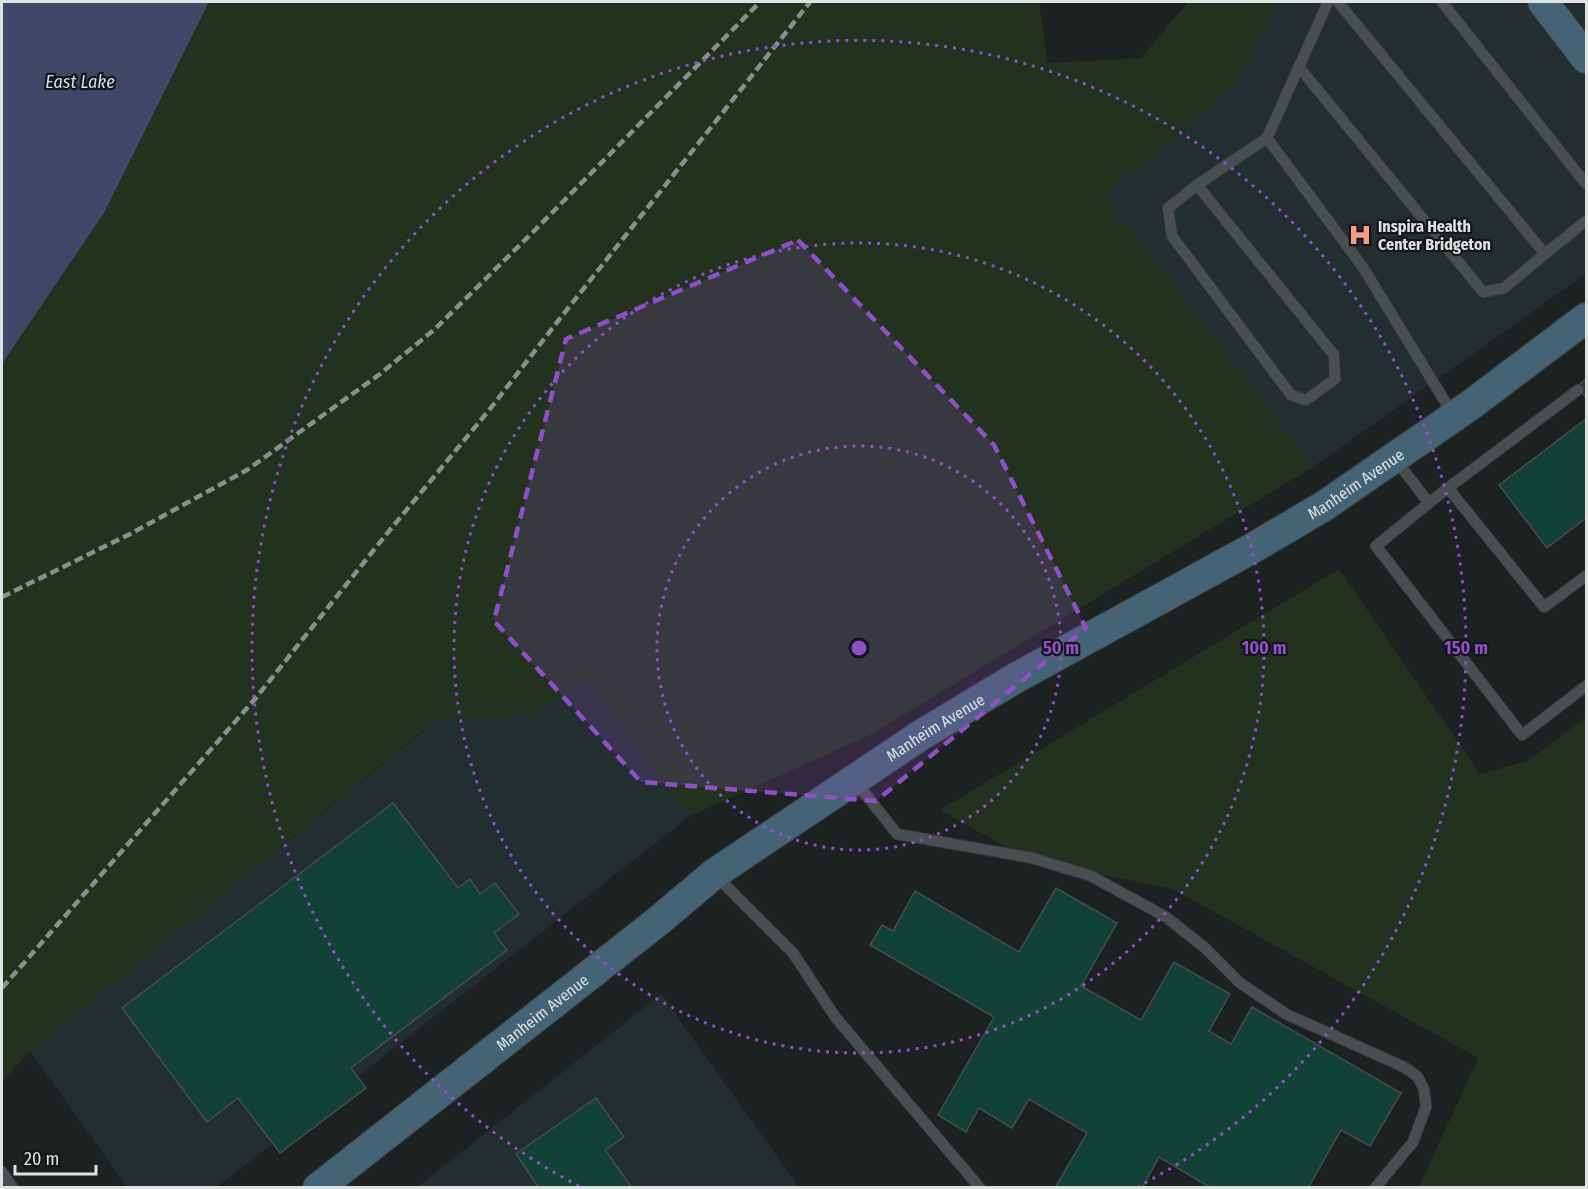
<svg xmlns="http://www.w3.org/2000/svg" width="1588" height="1189" viewBox="0 0 1588 1189" font-family="'Fira Sans Condensed',sans-serif">
<style>
.built{fill:#222e30}
.green{fill:#22321e}
.water{fill:#3f4666}
.building{fill:#124135;stroke:#484d4c;stroke-width:1.5}
.lines{fill:none;stroke-linecap:round;stroke-linejoin:round}
.lane-casing{stroke:#3a3e3f;stroke-width:12}
.secondary-casing{stroke:#3a3e3f;stroke-width:32}
.lane{stroke:#494f50;stroke-width:10}
.secondary{stroke:#446375;stroke-width:30}
.rail{stroke:#8a8e8f;stroke-width:4.5;stroke-dasharray:9 4.5;stroke-linecap:butt}
.marked{fill:#8f50c6;fill-opacity:0.2;stroke:#8f50c6;stroke-width:4.5;stroke-dasharray:12 8;stroke-linejoin:round}
.ring{fill:none;stroke:#8f50c6;stroke-width:3;stroke-dasharray:3 6}
.labels{text-anchor:middle;stroke-width:4.5;stroke-linejoin:round;paint-order:stroke}
.poi-label{font-size:16px;font-weight:bold;fill:#dfe2e3;stroke:#131718;text-anchor:start}
.street-label{font-size:16px;fill:#dfe2e3;stroke:#131718}
.water-label{font-size:18px;font-style:italic;fill:#d7ddf5;stroke:#131718}
.centre{fill:#8f50c6;stroke:#131718;stroke-width:3}
.ring-label{font-size:18px;text-anchor:middle;font-weight:bold;fill:#8f50c6;stroke:#131718;stroke-width:4.5;stroke-linejoin:round;paint-order:stroke}
</style>
<rect width="100%" height="100%" fill="#1c2121"/>
<!-- built -->
<g class="built">
<path d="M 1276,2 L 1586,2 L 1586,274 L 1313,467 L 1103,196 L 1236,85 Z"/>
<path d="M 589,682 L 690,816 L 217,1187 L 127,1187 L 30,1051 L 438,719 L 530,714 Z"/>
<path d="M 661,994 L 799,1187 L 416,1188 Z"/>
</g>
<!-- green -->
<g class="green">
<path d="M 209,2 L 1039,2 L 1048,63 L 1141,58 L 1188,2 L 1276,2 L 1236,85 L 1104,196 L 1313,467 L 870,735 L 690,816 L 589,683 L 530,714 L 437,719 L 30,1051 L 2,1082 L 2,364 L 104,213 Z"/>
<path d="M 1339,569 L 1480,774 L 1528,761 L 1586,717 L 1586,1187 L 1419,1187 L 1478,1058 L 1173,889 L 1028,860 L 940,810 Z"/>
</g>
<!-- water -->
<path class="water" d="M 2,2 L 209,2 L 104,213 L 2,364 Z"/>
<!-- building -->
<g class="building">
<path d="M 1586,379 L 1586,398 L 1578,386 Z"/>
<path d="M 1586,419 L 1586,518 L 1547,548 L 1499,485 Z"/>
<path d="M 393,803 L 458,888 L 470,879 L 480,894 L 495,883 L 519,914 L 494,933 L 507,950 L 351,1068 L 366,1088 L 280,1153 L 238,1098 L 207,1122 L 122,1008 Z"/>
<path d="M 1056,888 L 1117,923 L 1081,986 L 1141,1020 L 1174,962 L 1230,994 L 1209,1031 L 1231,1044 L 1252,1007 L 1401,1093 L 1370,1146 L 1341,1130 L 1308,1188 L 1211,1188 L 1159,1157 L 1142,1188 L 1055,1188 L 1087,1133 L 1029,1099 L 1012,1128 L 979,1108 L 966,1132 L 938,1115 L 994,1017 L 870,945 L 882,925 L 893,931 L 915,891 L 1019,952 Z"/>
<path d="M 596,1098 L 624,1137 L 605,1150 L 632,1188 L 539,1188 L 516,1154 Z"/>
</g>
<g class="lines">
<!-- lane casing -->
<g class="lane-casing">
<g id="lane">
<path d="M 1328,2 L 1267,138 L 1362,266 L 1454,416"/>
<path d="M 1338,2 L 1545,254 L 1586,221"/>
<path d="M 1442,2 L 1586,184"/>
<path d="M 1299,67 L 1483,292 L 1504,288 L 1545,254"/>
<path d="M 1197,185 L 1334,355 L 1335,379 L 1306,400 L 1291,395 L 1172,236 L 1168,208 L 1197,185 L 1267,138"/>
<path d="M 1394,458 L 1429,503 L 1376,546 L 1522,735 L 1586,686"/>
<path d="M 1448,488 L 1578,390"/>
<path d="M 1429,503 L 1448,488 L 1544,607 L 1586,576"/>
<path d="M 856,782 L 897,834 L 1032,858 L 1091,876 L 1166,917 L 1204,947 L 1240,983 L 1286,1014 L 1404,1067 L 1417,1076 L 1424,1089 L 1426,1107 L 1413,1142 L 1375,1188"/>
<path d="M 715,875 L 793,953 L 836,1018 L 980,1188"/>
<path d="M 2,1172 L 13,1188"/>
</g>
</g>
<!-- secondary casing -->
<g class="secondary-casing">
<g id="secondary">
<path d="M 1543,2 L 1586,58"/>
<path id="s1" d="M 318,1188 L 657,922 L 714,874 L 921,735 L 1014,679 L 1251,549 L 1324,506 L 1472,404 L 1586,318"/>
</g>
</g>
<!-- lane -->
<use href="#lane" class="lane"/>
<!-- secondary -->
<use href="#secondary" class="secondary"/>
<!-- rail -->
<g class="rail">
<path d="M 2,597 L 130,534 L 247,470 L 380,374 L 435,329 L 533,232 L 760,2"/>
<path d="M 2,988 L 255,699 L 385,536 L 490,409 L 558,321 L 810,2"/>
</g>
</g>
<!-- marked area -->
<path class="marked" d="M 798,240 L 994,445 L 1086,628 L 876,801 L 641,782 L 494,621 L 566,339 Z"/>
<!-- distance rings -->
<g class="ring">
<circle cx="859" cy="648" r="202"/>
<circle cx="859" cy="648" r="405"/>
<path d="M579 1186A607 607 0 1 1 1139 1186"/>
</g>
<!-- icons -->
<defs>
<g id="hospital-bare" transform="scale(1.8)"><path d="M-5-5h3v3.5h4V-5h3V5h-3V1.5h-4V5h-3Z" fill="#f49e87" stroke="#131718" stroke-width="2.5" paint-order="stroke"/></g>
</defs>
<g fill-rule="evenodd">
<use href="#hospital-bare" x="1360" y="235"/>
</g>
<g class="labels">
<!-- poi labels -->
<g class="poi-label">
<text x="1378" y="232">Inspira Health<tspan x="1378" dy="18">Center Bridgeton</tspan></text>
</g>
<!-- street labels -->
<g class="street-label">
<text dy="6" stroke="none"><textPath href="#s1" startOffset="1257">Manheim Avenue</textPath></text>
<text dy="6" stroke="none"><textPath href="#s1" startOffset="771">Manheim Avenue</textPath></text>
<text dy="6" stroke="none"><textPath href="#s1" startOffset="285">Manheim Avenue</textPath></text>
</g>
<!-- water labels -->
<g class="water-label">
<text x="80" y="88">East Lake</text>
</g>
</g>
<circle cx="859" cy="648" r="9" class="centre"/>
<g class="ring-label">
<text x="1061" y="654">50 m</text>
<text x="1264" y="654">100 m</text>
<text x="1466" y="654">150 m</text>
</g>
<!-- border -->
<rect width="1588" height="1189" fill="none" stroke="#dfe2e3" stroke-width="6"/>
<!-- scale -->
<path d="M15 1165v9h81v-9" fill="none" stroke="#dfe2e3" stroke-width="3"/>
<text x="24" y="1165" font-size="18" fill="#dfe2e3" stroke="#131718" stroke-width="4.5" paint-order="stroke">20 m</text>
</svg>
